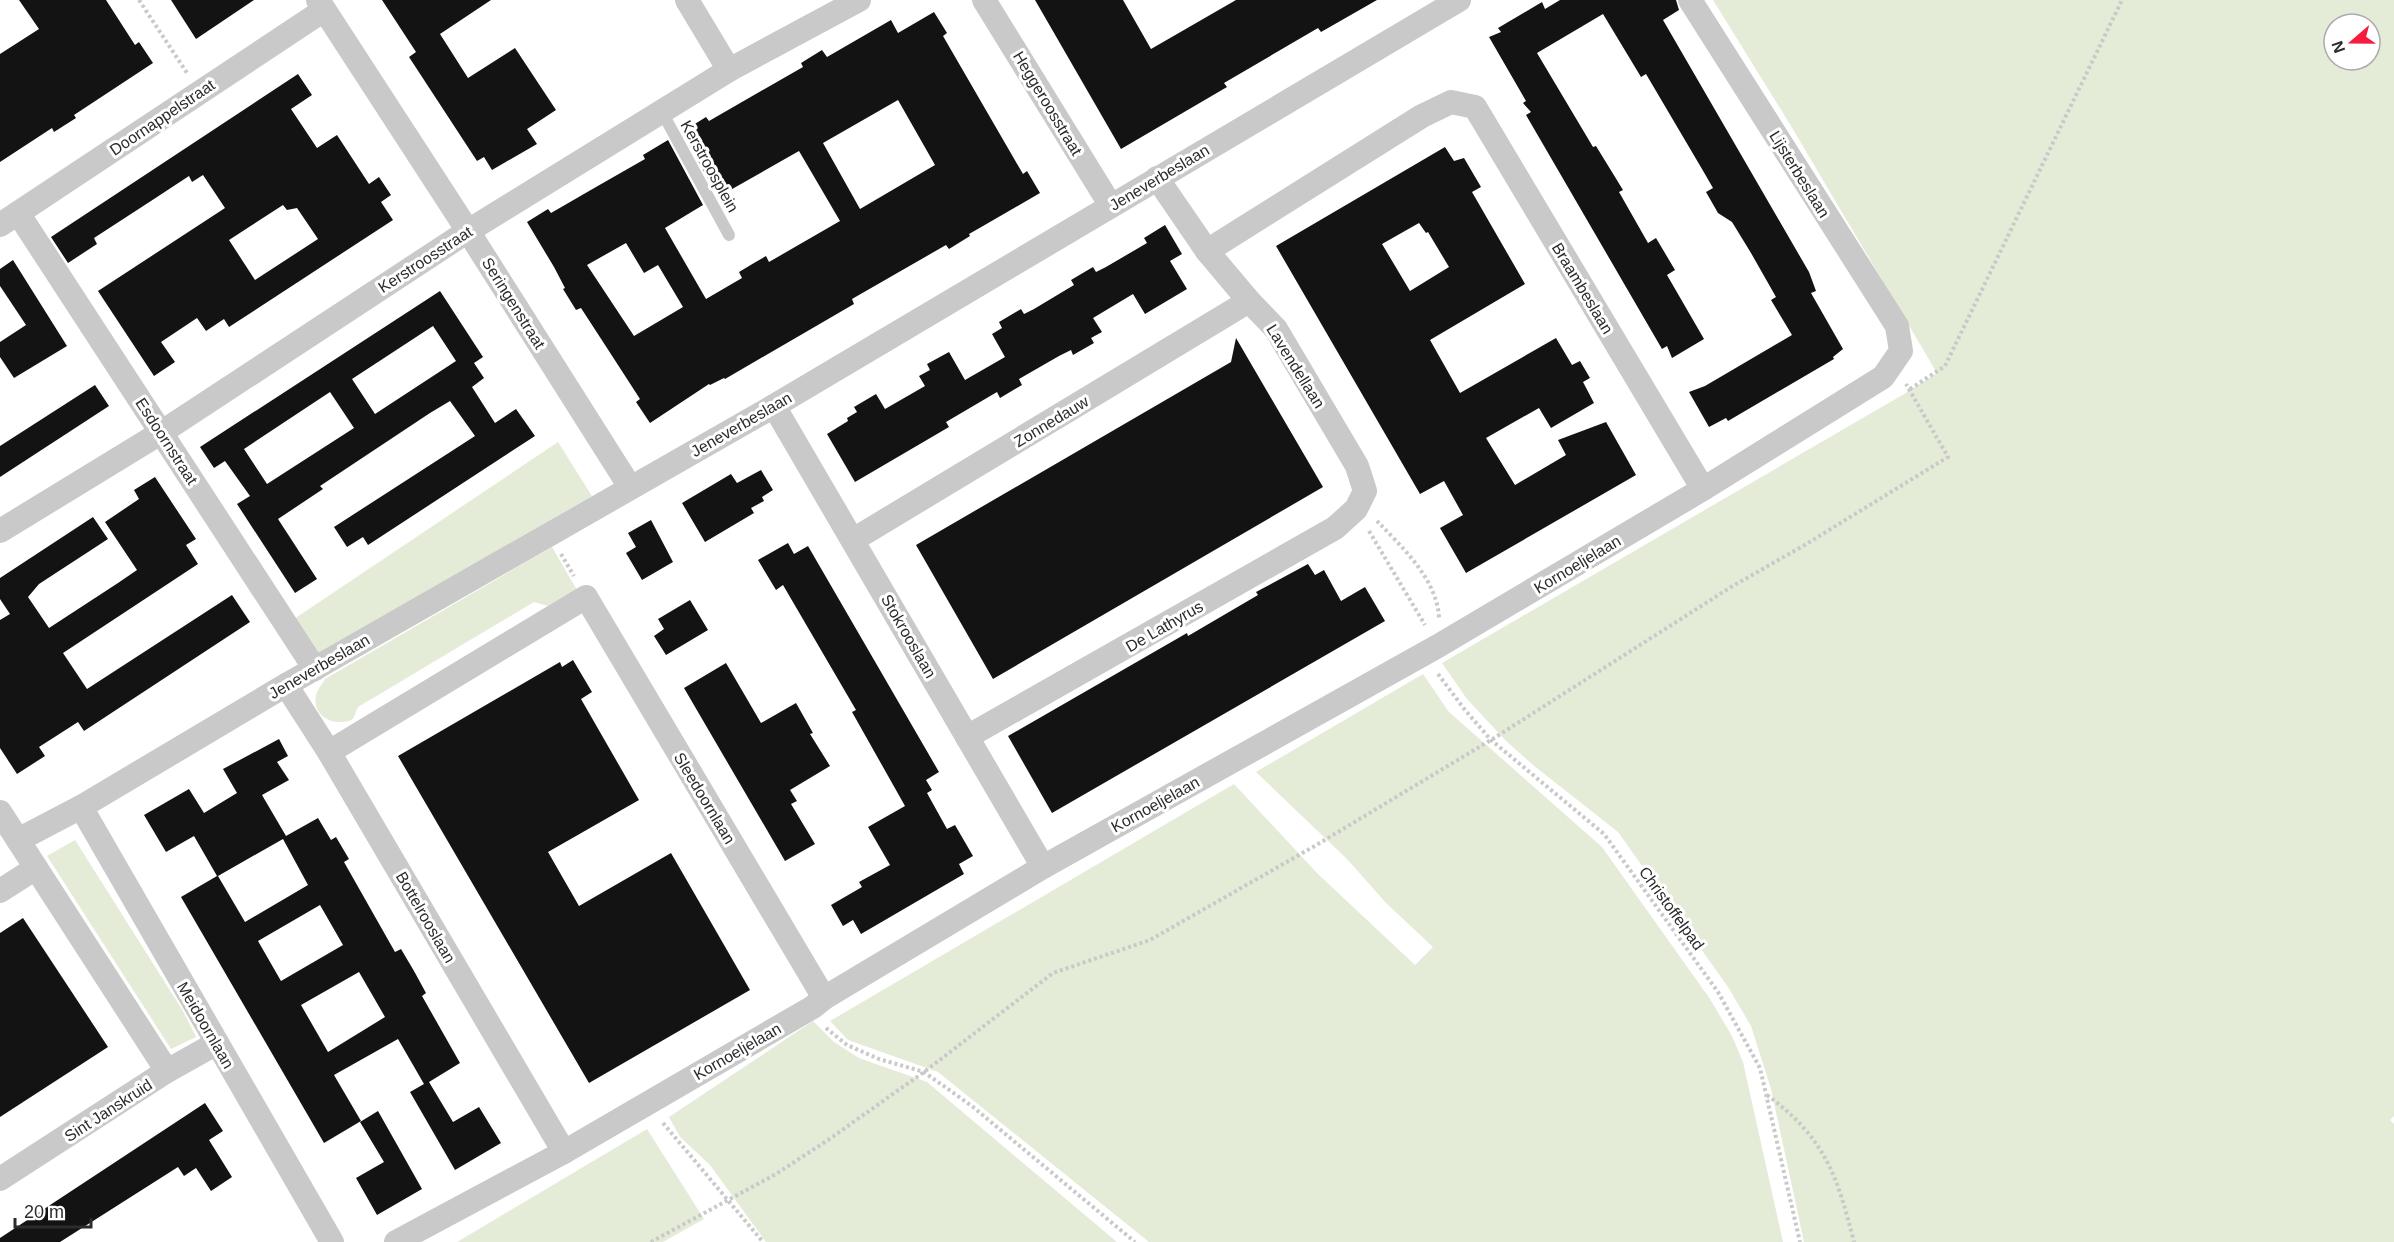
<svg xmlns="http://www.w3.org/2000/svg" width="2394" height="1242" viewBox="0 0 2394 1242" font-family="Arial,sans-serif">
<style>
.green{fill:#e4ecd8;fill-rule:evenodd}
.building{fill:#131313;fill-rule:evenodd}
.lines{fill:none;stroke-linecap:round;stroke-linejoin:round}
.path{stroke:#c9c9c9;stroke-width:4;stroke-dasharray:3 3;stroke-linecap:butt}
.lane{stroke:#c9c9c9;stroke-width:12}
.street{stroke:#c9c9c9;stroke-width:24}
.labels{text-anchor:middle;stroke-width:6;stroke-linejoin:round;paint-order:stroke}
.street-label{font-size:16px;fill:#2c2c2c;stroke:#fff}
</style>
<rect width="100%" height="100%" fill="#fff"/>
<!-- green -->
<g class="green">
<path d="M 1713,0 L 2394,0 L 2394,1116 L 2390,1120 L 2394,1124 L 2394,1242 L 1804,1242 L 1771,1089 L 1751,1026 L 1728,987 L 1618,832 L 1533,765 L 1507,742 L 1467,699 L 1442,663 L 1904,394 L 1937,373 L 1791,126 ZM 2334,24 L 2370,24 L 2370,60 L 2334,60 Z"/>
<path d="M 558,442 L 592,496 L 317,655 L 294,619 Z"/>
<path d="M 552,547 L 577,590 L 548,606 L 534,602 L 358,707 L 353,719 C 334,729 309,715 317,692 C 319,687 323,683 325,679 Z"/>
<path d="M 1423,674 L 1449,712 L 1602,847 L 1710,999 L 1732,1036 L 1743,1062 L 1783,1242 L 1149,1242 L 938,1072 L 848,1040 L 830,1021 L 1234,784 L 1318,874 L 1415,965 L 1433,947 L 1386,903 L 1347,859 L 1256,772 Z"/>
<path d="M 75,840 L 183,1011 L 196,1037 L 171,1049 L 47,856 Z"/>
<path d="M 813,1021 L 834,1042 L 859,1058 L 927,1082 L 1117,1242 L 766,1242 L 710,1165 L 680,1137 L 669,1117 Z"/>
<path d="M 647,1129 L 704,1219 L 663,1242 L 457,1242 Z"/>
</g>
<!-- building -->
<g class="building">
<path d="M 19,0 L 106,0 L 135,45 L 139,42 L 153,63 L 74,115 L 76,118 L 54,132 L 52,128 L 0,162 L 0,54 L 39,29 Z"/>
<path d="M 171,0 L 254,0 L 196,39 Z"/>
<path d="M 382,0 L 491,0 L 440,34 L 468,78 L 515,48 L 556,110 L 527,129 L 537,144 L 492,170 L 484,157 L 477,161 L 409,57 L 416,52 Z"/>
<path d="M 1035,0 L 1123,0 L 1151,49 L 1236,0 L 1377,0 L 1321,32 L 1318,28 L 1224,83 L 1227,87 L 1121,149 Z"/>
<path d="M 1560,0 L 1676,0 L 1679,10 L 1663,20 L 1809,272 L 1816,291 L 1811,293 L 1843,349 L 1833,357 L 1834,359 L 1728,421 L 1726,418 L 1709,427 L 1689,392 L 1705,386 L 1792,335 L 1771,300 L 1776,297 L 1751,253 L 1732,222 L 1718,213 L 1706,192 L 1713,188 L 1702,169 L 1646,74 L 1641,77 L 1603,14 L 1537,53 L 1593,147 L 1596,146 L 1623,190 L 1619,192 L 1648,243 L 1656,238 L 1675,270 L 1667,275 L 1704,339 L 1672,358 L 1667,346 L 1662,349 L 1526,115 L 1531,112 L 1523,103 L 1526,101 L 1489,37 L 1501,32 L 1498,28 L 1542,2 L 1545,9 Z"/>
<path d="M 934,12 L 947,33 L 943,36 L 1023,174 L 1027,171 L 1040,193 L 983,226 L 969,234 L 970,236 L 949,249 L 946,245 L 852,299 L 854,304 L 725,379 L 724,378 L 710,385 L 709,384 L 650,423 L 636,402 L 640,399 L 607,348 L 581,308 L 576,310 L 563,289 L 565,288 L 554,267 L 527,222 L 548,209 L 551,213 L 596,187 L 645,159 L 643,155 L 668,140 L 703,205 L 665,228 L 706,299 L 742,278 L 739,272 L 754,263 L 766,256 L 769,262 L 840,221 L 799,151 L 718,197 L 682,132 L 706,117 L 709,121 L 761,91 L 803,67 L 801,63 L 822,50 L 827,57 L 891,20 L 898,33 ZM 898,100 L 935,165 L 860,209 L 823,143 ZM 626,243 L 644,273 L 658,265 L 683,307 L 634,336 L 587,265 Z"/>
<path d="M 298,74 L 312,95 L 291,109 L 317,148 L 337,135 L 369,184 L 379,177 L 391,195 L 381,202 L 393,220 L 229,327 L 224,319 L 206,331 L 197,318 L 161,342 L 175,362 L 154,376 L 98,291 L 225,208 L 203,175 L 192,182 L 189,176 L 154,199 L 94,238 L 97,244 L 68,263 L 51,237 ZM 283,205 L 287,210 L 297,208 L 318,239 L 255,280 L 229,240 Z"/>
<path d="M 1445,147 L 1454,161 L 1464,158 L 1481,187 L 1472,192 L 1525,284 L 1430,340 L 1460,393 L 1556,338 L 1572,365 L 1580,361 L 1590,378 L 1583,382 L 1594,403 L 1551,428 L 1539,408 L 1486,438 L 1515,485 L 1566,455 L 1558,440 L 1606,422 L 1636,475 L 1466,573 L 1440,528 L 1463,515 L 1444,481 L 1420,494 L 1276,246 ZM 1419,223 L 1426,233 L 1428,232 L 1449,267 L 1410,291 L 1382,244 Z"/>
<path d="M 1165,225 L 1182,254 L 1170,261 L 1187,289 L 1145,314 L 1133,294 L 1093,318 L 1102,332 L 1091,338 L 1094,343 L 1073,355 L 1071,350 L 1059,356 L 1019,379 L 1022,385 L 1000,398 L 997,392 L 946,422 L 949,427 L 855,482 L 827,434 L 848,421 L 847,418 L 857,412 L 854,407 L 876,394 L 885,409 L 925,386 L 919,376 L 930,370 L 927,364 L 949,352 L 965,380 L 1005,357 L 992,334 L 1002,328 L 999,322 L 1021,309 L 1024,314 L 1034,309 L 1074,285 L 1071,280 L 1093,267 L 1096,272 L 1106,267 L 1147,243 L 1144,238 Z"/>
<path d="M 13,260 L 67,346 L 14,378 L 0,357 L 0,342 L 26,325 L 0,286 L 0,269 Z"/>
<path d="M 440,291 L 483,357 L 474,363 L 484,378 L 472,387 L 495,423 L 516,409 L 535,436 L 368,545 L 363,537 L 347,547 L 334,527 L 475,436 L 450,401 L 430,413 L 320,486 L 323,489 L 278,519 L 317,579 L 295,593 L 237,504 L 250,496 L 225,461 L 214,468 L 200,447 ZM 433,326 L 456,361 L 375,414 L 352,379 ZM 330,392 L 354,428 L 267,484 L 244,449 Z"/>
<path d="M 1236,338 L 1323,487 L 993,679 L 916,545 L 1231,362 Z"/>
<path d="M 95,385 L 109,406 L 0,477 L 0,446 Z"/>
<path d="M 761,470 L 773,490 L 762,497 L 764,501 L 751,508 L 754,513 L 705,542 L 682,503 L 731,474 L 737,483 Z"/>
<path d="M 155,477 L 196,539 L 186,545 L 198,564 L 63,653 L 87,689 L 232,595 L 250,622 L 84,731 L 78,722 L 39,747 L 45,756 L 17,774 L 0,748 L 0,620 L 10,614 L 0,599 L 0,578 L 93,517 L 108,539 L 39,584 L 28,597 L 49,628 L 118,583 L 137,570 L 105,522 L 139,499 L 134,490 Z"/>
<path d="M 651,520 L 673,562 L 642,580 L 626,553 L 636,547 L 628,533 Z"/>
<path d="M 788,543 L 794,554 L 808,546 L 819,565 L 939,772 L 926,780 L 932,790 L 927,793 L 947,829 L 955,825 L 973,856 L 959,864 L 964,874 L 861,934 L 853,920 L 843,926 L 831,905 L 862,887 L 859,882 L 890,865 L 868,827 L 905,806 L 852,712 L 856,710 L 783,585 L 776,590 L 758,560 Z"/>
<path d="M 1308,564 L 1315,575 L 1324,570 L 1341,601 L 1365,587 L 1385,621 L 1052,813 L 1008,736 L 1187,633 L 1188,636 L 1258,595 L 1256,592 Z"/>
<path d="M 690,600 L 708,630 L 666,655 L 654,636 L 664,629 L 658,619 Z"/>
<path d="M 573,660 L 592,692 L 581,699 L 639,800 L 548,852 L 579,906 L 671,853 L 750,990 L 589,1083 L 398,756 L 560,662 L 562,667 Z"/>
<path d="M 726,663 L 761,723 L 796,703 L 813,733 L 810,734 L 830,766 L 790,790 L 797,801 L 791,804 L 815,844 L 785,861 L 684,688 Z"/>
<path d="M 279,739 L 288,756 L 277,762 L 289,780 L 262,795 L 286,836 L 318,818 L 331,840 L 336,837 L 349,859 L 344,862 L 395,952 L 401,949 L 414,971 L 426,993 L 422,996 L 460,1063 L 429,1082 L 453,1122 L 479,1107 L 501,1143 L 455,1170 L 410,1092 L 424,1084 L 398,1039 L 334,1075 L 361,1121 L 324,1143 L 181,897 L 217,876 L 194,836 L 166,852 L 144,815 L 189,789 L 204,813 L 237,793 L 223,769 ZM 283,839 L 308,885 L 245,922 L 218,876 ZM 320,905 L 343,945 L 281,981 L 258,941 ZM 359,972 L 385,1017 L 328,1052 L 301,1005 Z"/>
<path d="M 23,918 L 108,1047 L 0,1117 L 0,933 Z"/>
<path d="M 205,1103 L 223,1131 L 209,1140 L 232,1177 L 211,1191 L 196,1168 L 184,1176 L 178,1167 L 60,1242 L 0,1242 L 0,1238 Z"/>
<path d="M 378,1111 L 422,1189 L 377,1215 L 356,1178 L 384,1162 L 360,1122 Z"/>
</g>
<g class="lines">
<!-- path -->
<g class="path">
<path d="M 139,0 L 187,73"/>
<path d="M 1910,389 L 1945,366 L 2122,0"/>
<path d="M 1377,521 C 1402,547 1438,580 1439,619"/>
<path d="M 1369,531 L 1425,625"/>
<path d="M 561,554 L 574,576"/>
<path d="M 1438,674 L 1465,710 L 1491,740 L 1604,834 L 1718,992 L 1760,1068 L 1800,1242"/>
<path d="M 826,1028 L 847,1045 L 879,1059 L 924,1072 L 973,1107 L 1135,1242"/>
<path d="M 1767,1095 C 1825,1138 1837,1175 1854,1242"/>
<path d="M 663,1123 L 763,1242"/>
<path d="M 651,1242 L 776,1174 L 828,1140 L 924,1072 L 1053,973 L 1150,940 L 1313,847 L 1491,740 L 1731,587 L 1803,546 L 1948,457 L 1906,384"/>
</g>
<!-- lane -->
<path class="lane" d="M 662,112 L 729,235"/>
<!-- street -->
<g class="street">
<path d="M 318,0 L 468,231 L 630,487"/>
<path d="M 687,0 L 729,70"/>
<path d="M 984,0 L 1111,206"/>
<path d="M 18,213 L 315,669"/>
<path d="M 0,225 L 324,10"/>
<path d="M 1207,251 L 1422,116 L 1451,102 L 1475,107 L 1703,489"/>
<path d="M 774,406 L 1043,867"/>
<path d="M 0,531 L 162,432 L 468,231 L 729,70 L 859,0"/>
<path d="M 853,540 L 1249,301"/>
<path d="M 286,685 L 329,752 L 564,1152"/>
<path d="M 967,737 L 1335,528 L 1356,509 L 1365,491 L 1357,466 L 1276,329 L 1249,301 L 1207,251 L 1157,178"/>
<path d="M 329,752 L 586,597 L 824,998"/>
<path d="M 81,807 L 332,1242"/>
<path d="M 0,812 L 167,1071"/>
<path d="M 18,840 L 81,807 L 286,685 L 774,406 L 1459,0"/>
<path d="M 0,891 L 36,868"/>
<path d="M 0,1179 L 167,1071 L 217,1043"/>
<path d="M 396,1242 L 564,1152 L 813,1007 L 824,998 L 1043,867 L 1438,646 L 1703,489 L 1883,377 L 1901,351 L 1897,326 L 1690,0"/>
</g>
</g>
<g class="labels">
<!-- street labels -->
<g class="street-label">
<text transform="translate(1048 103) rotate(59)" y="6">Heggeroosstraat</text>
<text transform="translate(162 117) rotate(-34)" y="6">Doornappelstraat</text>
<text transform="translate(710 166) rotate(61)" y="6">Kerstroosplein</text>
<text transform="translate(1800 174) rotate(58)" y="6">Lijsterbeslaan</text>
<text transform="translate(1159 177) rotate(-31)" y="6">Jeneverbeslaan</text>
<text transform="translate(425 259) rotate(-33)" y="6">Kerstroosstraat</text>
<text transform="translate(1583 288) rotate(59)" y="6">Braambeslaan</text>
<text transform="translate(514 303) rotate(58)" y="6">Seringenstraat</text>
<text transform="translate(1296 366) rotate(58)" y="6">Lavendellaan</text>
<text transform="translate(1051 421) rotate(-31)" y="6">Zonnedauw</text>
<text transform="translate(741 424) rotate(-30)" y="6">Jeneverbeslaan</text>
<text transform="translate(167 441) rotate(57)" y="6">Esdoornstraat</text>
<text transform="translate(1577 564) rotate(-31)" y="6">Kornoeljelaan</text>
<text transform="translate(1164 626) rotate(-30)" y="6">De Lathyrus</text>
<text transform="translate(909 636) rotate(60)" y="6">Stokrooslaan</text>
<text transform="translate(319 666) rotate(-30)" y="6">Jeneverbeslaan</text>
<text transform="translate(705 798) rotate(59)" y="6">Sleedoornlaan</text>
<text transform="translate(1155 804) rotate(-29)" y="6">Kornoeljelaan</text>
<text transform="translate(1672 908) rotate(54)" y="6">Christoffelpad</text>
<text transform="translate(426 917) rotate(60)" y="6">Bottelrooslaan</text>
<text transform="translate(206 1025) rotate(60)" y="6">Meidoornlaan</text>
<text transform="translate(737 1051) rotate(-30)" y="6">Kornoeljelaan</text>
<text transform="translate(108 1110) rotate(-33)" y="6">Sint Janskruid</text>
</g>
</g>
<!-- north arrow -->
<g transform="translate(2352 42) rotate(250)"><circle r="28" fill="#ffffff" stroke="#ababab" stroke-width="1.5"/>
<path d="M0-4.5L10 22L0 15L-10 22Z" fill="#f51c3e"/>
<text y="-9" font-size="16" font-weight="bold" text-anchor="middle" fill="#2c2c2c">N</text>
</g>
<!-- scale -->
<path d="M15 1218v9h76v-9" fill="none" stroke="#2c2c2c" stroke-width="3"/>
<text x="24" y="1218" font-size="18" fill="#2c2c2c" stroke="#ffffff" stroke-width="4.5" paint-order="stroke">20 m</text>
</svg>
